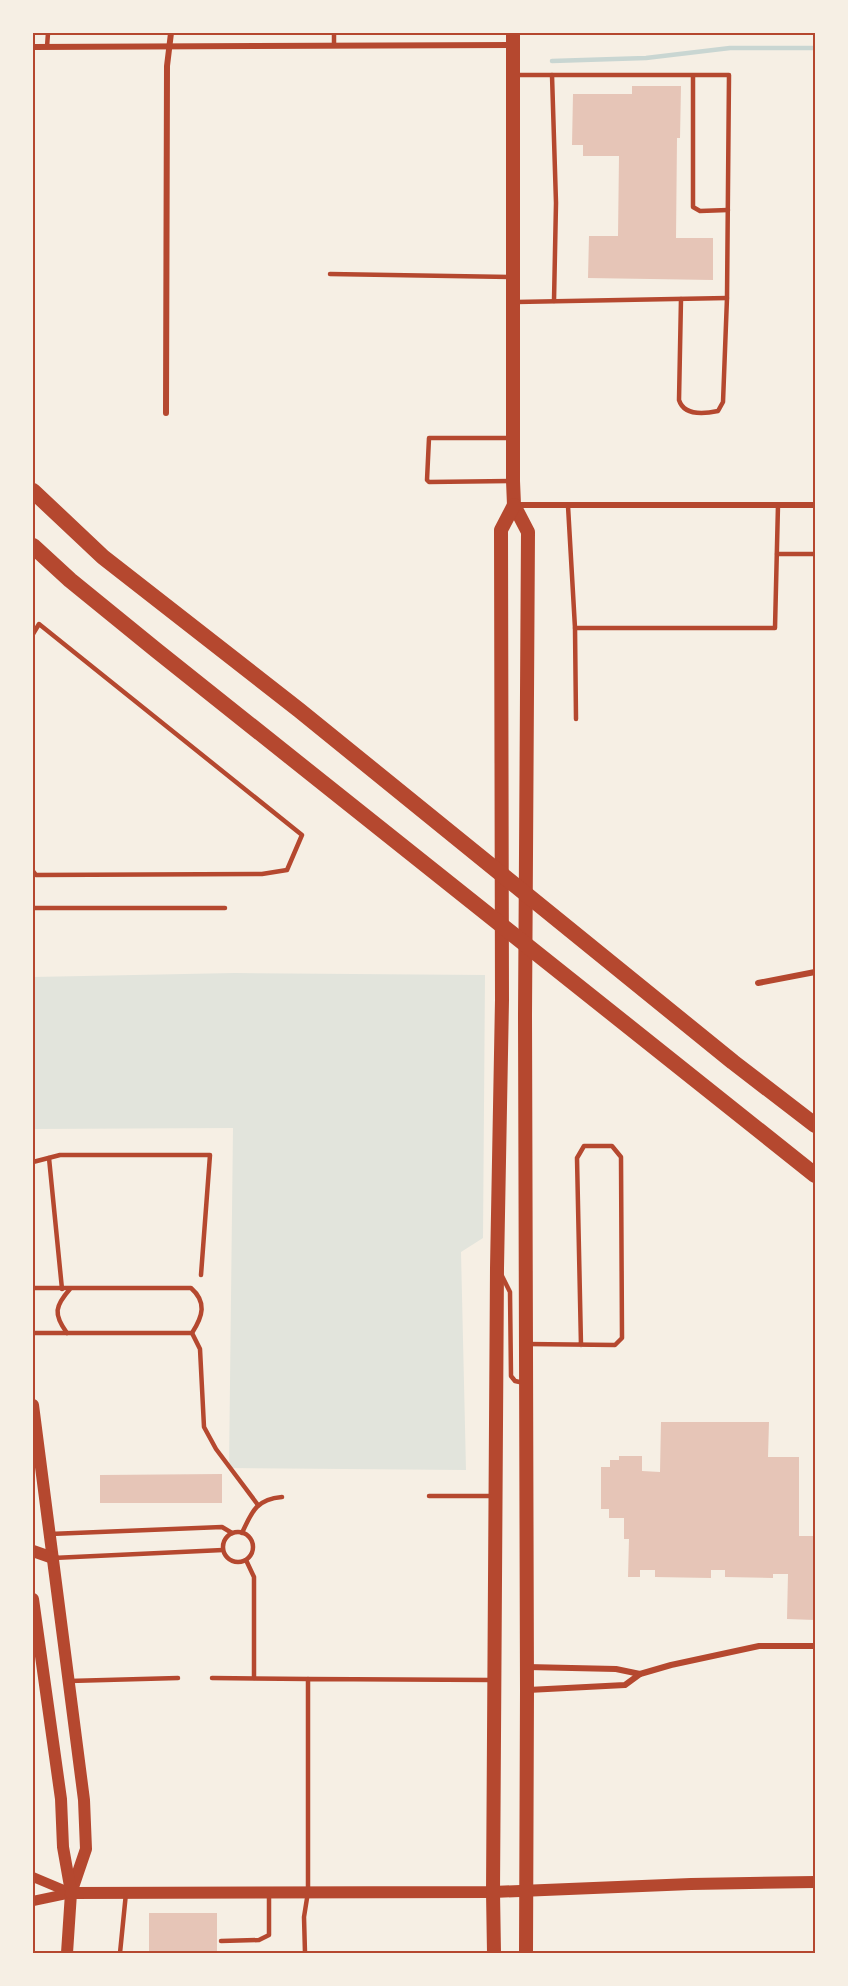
<svg xmlns="http://www.w3.org/2000/svg" width="848" height="1986" viewBox="0 0 848 1986" font-family="'Asap Condensed',sans-serif">
<style>
.green{fill:#e2e4dc}
.lines{fill:none;stroke-linecap:round;stroke-linejoin:round}
.stream{stroke:#c9d6d2;stroke-width:4.5}
.building{fill:#e6c5b7}
.service{stroke:#b5482f;stroke-width:4.5}
.minor{stroke:#b5482f;stroke-width:6}
.tertiary{stroke:#b5482f;stroke-width:10}
.secondary{stroke:#b5482f;stroke-width:12}
.primary{stroke:#b5482f;stroke-width:14}
.motorway{stroke:#b5482f;stroke-width:16}
.neatline{fill:none;stroke:#b5482f;stroke-width:2}
</style>
<rect width="100%" height="100%" fill="#f6efe4"/>
<!-- green -->
<path class="green" d="M 235,973 L 485,975 L 483,1238 L 461,1252 L 466,1470 L 229,1468 L 233,1128 L 33,1129 L 33,977 Z"/>
<g class="lines">
<!-- stream -->
<path class="stream" d="M 552,61 L 646,58 L 730,48 L 815,48"/>
</g>
<!-- building -->
<g class="building">
<path d="M 632,86 L 681,86 L 680,138 L 677,138 L 676,238 L 713,238 L 713,280 L 588,278 L 589,236 L 618,236 L 619,156 L 583,156 L 583,145 L 572,145 L 573,94 L 632,94 Z"/>
<path d="M 661,1422 L 769,1422 L 768,1457 L 799,1457 L 799,1536 L 815,1536 L 815,1620 L 787,1619 L 788,1574 L 773,1574 L 773,1578 L 725,1577 L 725,1570 L 711,1570 L 711,1578 L 655,1577 L 655,1570 L 640,1570 L 640,1577 L 628,1577 L 629,1539 L 624,1539 L 624,1518 L 609,1518 L 609,1509 L 601,1509 L 601,1467 L 610,1467 L 610,1460 L 619,1460 L 619,1456 L 642,1456 L 642,1471 L 660,1472 Z"/>
<path d="M 222,1474 L 222,1503 L 100,1503 L 100,1475 Z"/>
<rect x="149" y="1913" width="68" height="40"/>
</g>
<g class="lines">
<!-- service -->
<g class="service">
<path d="M 334,33 L 334,45"/>
<path d="M 47,47 L 48,33"/>
<path d="M 515,75 L 729,75 L 727,298 L 723,402 L 718,411 C 704,414 684,416 679,400 L 681,299"/>
<path d="M 552,75 L 556,203 L 554,301"/>
<path d="M 693,76 L 693,207 L 700,211 L 728,210"/>
<path d="M 330,274 L 511,277"/>
<path d="M 516,302 L 727,298"/>
<path d="M 510,481 L 429,482 L 427,480 L 429,438 L 510,438"/>
<path d="M 568,506 L 575,628 L 775,628 L 778,505"/>
<path d="M 777,554 L 815,554"/>
<path d="M 575,628 L 576,719"/>
<path d="M 33,634 L 39,624 L 302,835 L 287,870 L 262,874 L 36,875 L 33,871"/>
<path d="M 33,908 L 225,908"/>
<path d="M 49,1158 L 62,1289"/>
<path d="M 33,1162 L 60,1155 L 210,1155 L 201,1275"/>
<path d="M 502,1276 L 510,1292 L 511,1376 L 515,1381 L 524,1383"/>
<path d="M 33,1288 L 191,1288 C 207,1302 203,1316 192,1333 L 33,1333"/>
<path d="M 67,1333 C 53,1314 55,1306 70,1289"/>
<path d="M 192,1333 L 200,1349 L 204,1427 L 216,1449 L 258,1505"/>
<path d="M 527,1344 L 615,1345 L 622,1338 L 621,1157 L 612,1146 L 584,1146 L 577,1158 L 581,1345"/>
<path d="M 429,1496 L 495,1496"/>
<circle cx="238" cy="1547" r="15"/>
<path d="M 242,1533 C 252,1511 257,1499 282,1497"/>
<path d="M 50,1534 L 222,1527 L 232,1533"/>
<path d="M 53,1558 L 223,1550"/>
<path d="M 246,1560 L 254,1577 L 254,1678"/>
<path d="M 212,1678 L 308,1679"/>
<path d="M 69,1681 L 178,1678"/>
<path d="M 221,1941 L 259,1940 L 269,1935 L 269,1894"/>
<path d="M 120,1953 L 126,1893"/>
<path d="M 305,1953 L 304,1917 L 308,1892 L 308,1679 L 492,1680"/>
</g>
<!-- minor -->
<g class="minor">
<path d="M 33,47 L 513,45"/>
<path d="M 166,413 L 167,66 L 171,33"/>
<path d="M 516,505 L 815,505"/>
<path d="M 758,983 L 815,972"/>
<path d="M 527,1667 L 616,1669 L 640,1674 L 625,1685 L 528,1690"/>
<path d="M 640,1674 L 671,1665 L 759,1646 L 815,1646"/>
</g>
<!-- tertiary -->
<g class="tertiary">
<path d="M 33,1877 L 71,1893"/>
<path d="M 33,1901 L 71,1893"/>
</g>
<!-- secondary -->
<g class="secondary">
<path d="M 33,1405 L 84,1800 L 86,1849 L 71,1893 L 67,1953"/>
<path d="M 33,1551 L 53,1558"/>
<path d="M 33,1599 L 61,1799 L 63,1847 L 71,1892"/>
<path d="M 71,1893 L 493,1892 L 691,1884 L 815,1882"/>
</g>
<!-- primary -->
<g class="primary">
<path d="M 513,33 L 513,481 L 514,505 L 528,532 L 525,1015 L 527,1690 L 526,1953"/>
<path d="M 494,1953 L 493,1892 L 497,1268 L 502,1000 L 501,530 L 514,505"/>
</g>
<!-- motorway -->
<g class="motorway">
<path d="M 33,491 L 103,557 L 299,710 L 733,1062 L 815,1125"/>
<path d="M 33,546 L 70,580 L 156,650 L 815,1175"/>
</g>
</g>
<!-- border -->
<rect width="848" height="1986" fill="none" stroke="#f6efe4" stroke-width="69"/>
<rect x="34" y="34" width="780" height="1918" class="neatline"/>
</svg>
